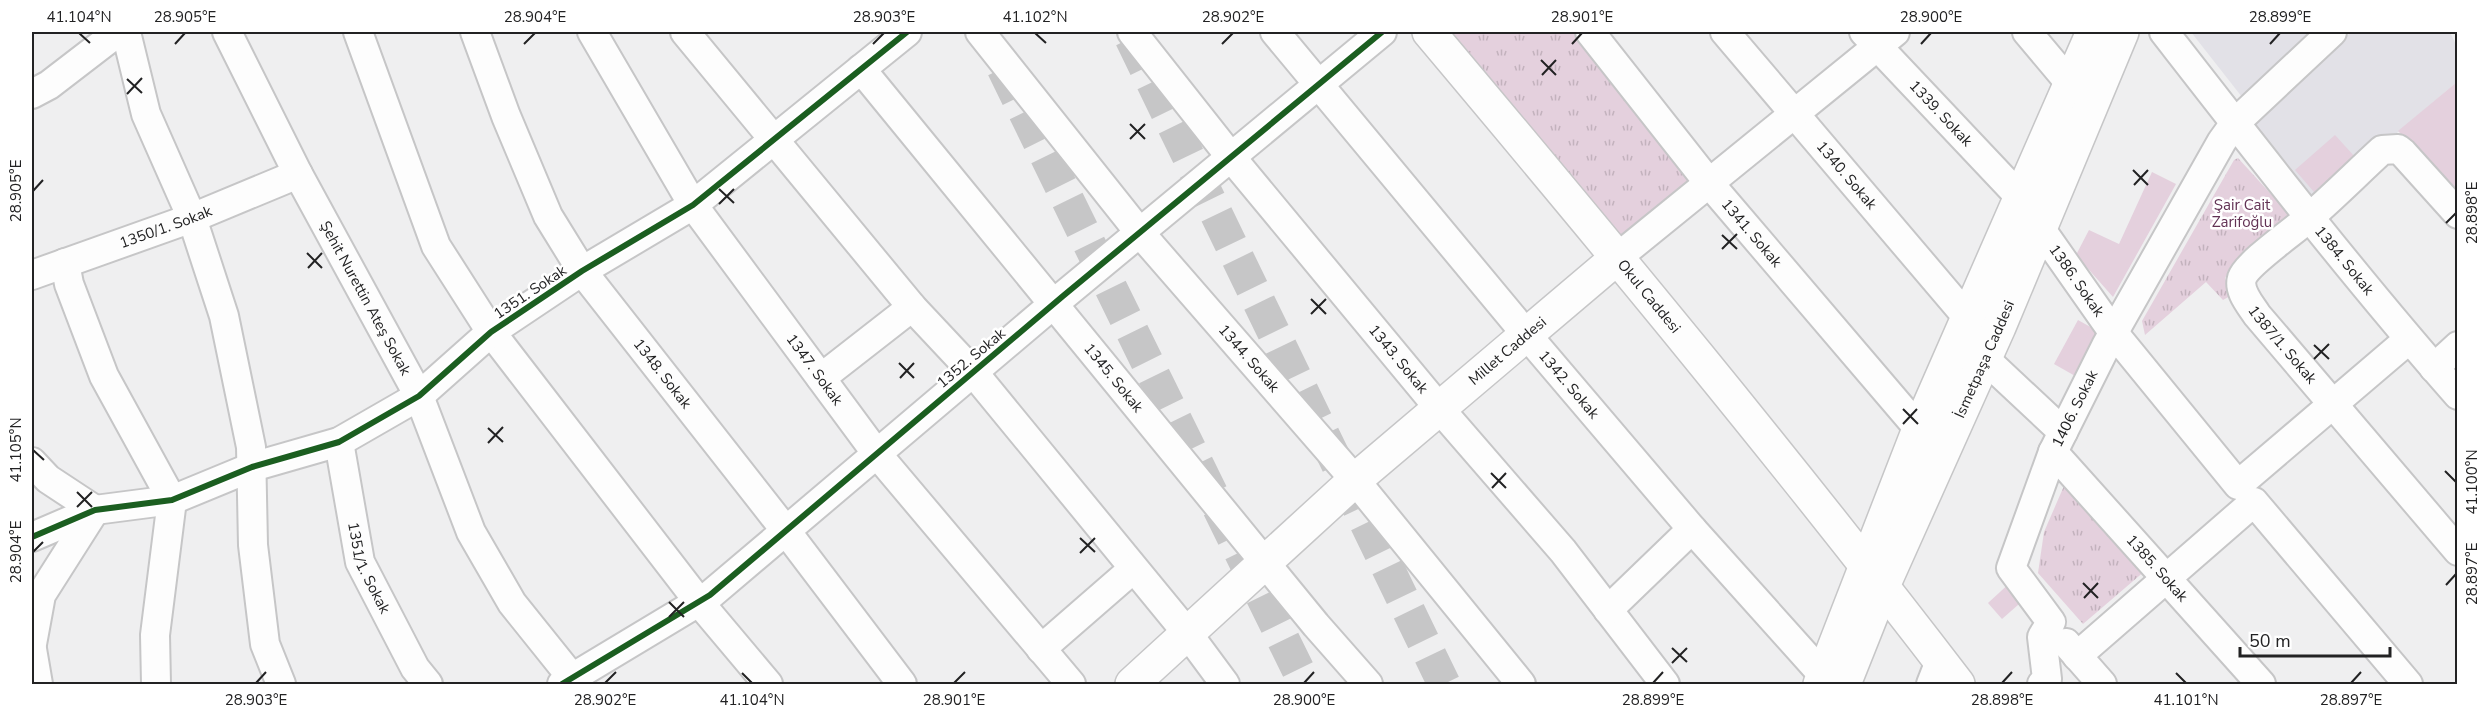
<svg xmlns="http://www.w3.org/2000/svg" width="2489" height="716" viewBox="0 0 2489 716" font-family="'Nunito Sans',sans-serif">
<style>
.built{fill:#e2e1e7}
.grass{fill:#e4d0dd}
.park{fill:url(#park-tufts)}
.lines{fill:none;stroke-linecap:round;stroke-linejoin:round}
.highway-tunnel{stroke:#c6c6c7;stroke-width:33;stroke-dasharray:33 16;stroke-linecap:butt}
.minor-casing{stroke:#c6c6c7;stroke-width:32}
.major-casing{stroke:#c6c6c7;stroke-width:36}
.minor{stroke:#fdfdfd;stroke-width:28}
.major{stroke:#fdfdfd;stroke-width:33}
.cycleway-casing{stroke:#fff;stroke-width:10}
.cycleway{stroke:#1b5e20;stroke-width:6}
.ticks{fill:none;stroke:#222223;stroke-width:2}
.labels{text-anchor:middle;stroke-width:5;stroke-linejoin:round;paint-order:stroke}
.street-label{font-size:15px;fill:#222223;stroke:#fff}
.park-label{font-size:15px;fill:#623254;stroke:#fff}
.neatline{fill:none;stroke:#222223;stroke-width:2}
.ticks-label{font-size:15px;text-anchor:middle;fill:#222223}
</style>
<defs>
<pattern id="park-tufts" width="24" height="20" patternUnits="userSpaceOnUse" patternTransform="scale(1.5)"><rect width="24" height="20" fill="#e4d0dd"/><path d="M3 7l-1-3M5 7V3M7 7l1-3M15 17l-1-3M17 17v-4M19 17l1-3" fill="none" stroke="#c3b2bd"/></pattern>
</defs>
<rect width="100%" height="100%" fill="#efeff0"/>
<!-- built -->
<g class="built">
<path d="M 2191,32 L 2309,32 L 2242,97 Z"/>
<path d="M 2351,32 L 2450,32 L 2457,47 L 2457,82 L 2313,204 L 2252,126 Z"/>
</g>
<!-- grass -->
<g class="grass">
<path d="M 2457,82 L 2457,189 L 2398,131 Z"/>
<path d="M 2335,135 L 2355,157 L 2314,192 L 2295,170 Z"/>
<path d="M 2152,172 L 2176,184 L 2113,297 L 2076,255 L 2089,230 L 2119,244 Z"/>
<path d="M 2078,320 L 2101,333 L 2077,377 L 2054,364 Z"/>
<path d="M 2012,581 L 2027,597 L 2002,619 L 1988,603 Z"/>
</g>
<!-- park -->
<g class="park">
<path d="M 1451,32 L 1574,32 L 1691,180 L 1617,243 Z"/>
<path d="M 2238,158 L 2292,217 L 2231,268 L 2225,278 L 2232,295 L 2223,300 L 2206,282 L 2145,335 L 2142,321 L 2234,160 Z"/>
<path d="M 2067,479 L 2146,570 L 2083,624 L 2038,573 L 2044,532 Z"/>
</g>
<g class="lines">
<!-- highway-tunnel -->
<g class="highway-tunnel">
<path d="M 1131,38 L 1444,684"/>
<path d="M 1003,68 L 1305,684"/>
</g>
<!-- minor casing -->
<g class="minor-casing">
<g id="minor">
<path d="M 126,32 L 146,114 L 192,218 L 224,316 L 251,447 L 253,545 L 265,644 L 281,684"/>
<path id="s1" d="M 227,32 L 298,174 L 419,396 L 471,532 L 512,603 L 577,684"/>
<path d="M 358,32 L 436,246 L 491,332 L 699,602 L 768,684"/>
<path id="s2" d="M 475,32 L 506,116 L 548,216 L 582,271 L 786,531 L 902,684"/>
<path id="s3" d="M 592,32 L 693,205 L 877,454 L 1071,684"/>
<path d="M 685,32 L 912,307 L 973,372 L 1188,634 L 1225,684"/>
<path id="s4" d="M 980,32 L 1140,233 L 1355,480 L 1521,684"/>
<path id="s5" d="M 1132,32 L 1230,156 L 1439,408 L 1563,551 L 1665,684"/>
<path id="s6" d="M 1275,32 L 1526,334 L 1692,529 L 1823,675"/>
<path id="s7" d="M 1590,32 L 1709,183 L 1919,429"/>
<path id="s8" d="M 1725,32 L 1968,318"/>
<path id="s9" d="M 1864,32 L 2019,196"/>
<path d="M 2027,32 L 2069,82"/>
<path id="s10" d="M 2164,32 C 2259,154 2355,278 2458,395"/>
<path id="s11" d="M 861,69 L 1316,625 L 1368,684"/>
<path d="M 32,94 L 49,85 L 118,32"/>
<path id="s12" d="M 2458,214 L 2403,153 L 2398,149 L 2382,150 C 2358,172 2335,195 2311,216 C 2297,229 2247,263 2242,278 C 2238,291 2250,304 2257,315 L 2458,551"/>
<path id="s13" d="M 2040,228 L 2113,332 L 2238,485 L 2408,340"/>
<path d="M 1618,257 L 1895,32"/>
<path d="M 65,263 L 69,284 L 104,376 L 172,500 L 155,635 L 156,684"/>
<path id="s14" d="M 32,275 L 192,218 L 298,174"/>
<path d="M 1985,359 L 2063,432"/>
<path d="M 2434,368 L 2458,346"/>
<path d="M 821,378 L 912,307"/>
<path id="s15" d="M 339,442 L 360,562 L 415,668 L 428,684"/>
<path id="s16" d="M 2053,452 L 2261,684"/>
<path d="M 32,462 L 48,479 L 95,510 L 41,595 L 32,644"/>
<path d="M 32,537 L 95,510 L 172,500 L 252,467 L 339,442 L 419,396 L 491,332 L 582,271 L 693,205 L 907,32"/>
<path d="M 1608,610 L 1692,529"/>
<path d="M 2066,643 L 2102,684"/>
<path d="M 32,649 L 38,684"/>
<path d="M 1041,649 L 1133,569"/>
<path d="M 2077,656 L 2254,502 L 2408,684"/>
<path d="M 562,684 L 710,595 L 1063,296 L 1382,32"/>
<path d="M 1931,684 L 1940,661"/>
<path id="s17" d="M 2042,684 L 2047,679 L 2042,637 L 2051,622 L 2011,568 L 2053,452 L 2106,346 L 2222,141 L 2235,123 L 2332,32"/>
</g>
</g>
<!-- major casing -->
<g class="major-casing">
<g id="major">
<path id="s18" d="M 1429,32 C 1609,246 1788,462 1958,684"/>
<path id="s19" d="M 1132,684 L 1355,480 L 1618,257"/>
<path d="M 1820,684 L 1919,429 L 2093,32"/>
<path id="s20" d="M 1844,684 L 1883,586 L 1999,327 L 2122,32"/>
</g>
</g>
<!-- minor -->
<use href="#minor" class="minor"/>
<!-- major -->
<use href="#major" class="major"/>
<!-- cycleway casing -->
<g class="cycleway-casing">
<g id="cycleway">
<path d="M 32,537 L 95,510 L 172,500 L 252,467 L 339,442 L 419,396 L 491,332 L 582,271 L 693,205 L 907,32"/>
<path d="M 562,684 L 710,595 L 1063,296 L 1382,32"/>
</g>
</g>
<!-- cycleway -->
<use href="#cycleway" class="cycleway"/>
</g>
<!-- ticks -->
<path class="ticks" d="M 79,33 L 90,43M 1035,33 L 1046,43M 175,44 L 185,33M 524,44 L 535,33M 873,44 L 884,33M 1222,44 L 1233,33M 1572,44 L 1582,33M 1921,44 L 1931,33M 2270,44 L 2280,33M 1541,60 L 1556,75M 1542,75 L 1556,60M 127,79 L 142,93M 127,94 L 142,78M 1130,124 L 1145,139M 1130,139 L 1145,124M 2133,170 L 2148,185M 2134,185 L 2148,170M 719,189 L 734,203M 33,191 L 43,180M 719,204 L 734,189M 2446,223 L 2456,213M 1722,235 L 1737,249M 1722,249 L 1737,234M 307,253 L 322,268M 308,268 L 322,253M 1311,299 L 1326,314M 1311,314 L 1326,299M 2314,345 L 2329,359M 2314,359 L 2329,344M 899,363 L 914,378M 900,378 L 914,363M 1903,409 L 1918,424M 1903,424 L 1917,409M 488,428 L 503,442M 488,443 L 503,427M 33,450 L 44,460M 2445,471 L 2456,482M 1491,473 L 1506,488M 1492,488 L 1506,473M 77,492 L 92,507M 77,507 L 92,492M 1080,538 L 1095,552M 33,552 L 43,542M 1080,553 L 1095,538M 2083,583 L 2098,598M 2446,585 L 2456,574M 2084,598 L 2098,583M 669,602 L 684,617M 669,617 L 684,602M 1672,648 L 1687,662M 1672,663 L 1687,648M 742,673 L 752,683M 2176,673 L 2186,683M 256,683 L 266,672M 605,683 L 616,672M 954,683 L 965,672M 1304,683 L 1314,672M 1653,683 L 1663,672M 2002,683 L 2012,672M 2351,683 L 2361,672"/>
<g class="labels">
<!-- street labels -->
<g class="street-label">
<text dy="5" stroke="none"><textPath href="#s9" startOffset="112">1339. Sokak</textPath></text>
<text dy="5" stroke="none"><textPath href="#s8" startOffset="188">1340. Sokak</textPath></text>
<text dy="5" stroke="none"><textPath href="#s14" startOffset="142">1350/1. Sokak</textPath></text>
<text dy="5" stroke="none"><textPath href="#s7" startOffset="258">1341. Sokak</textPath></text>
<text dy="5" stroke="none"><textPath href="#s10" startOffset="291">1384. Sokak</textPath></text>
<text dy="5" stroke="none"><textPath href="#s13" startOffset="64">1386. Sokak</textPath></text>
<text transform="translate(530 292) rotate(-34)" y="5">1351. Sokak</text>
<text dy="5" stroke="none"><textPath href="#s18" startOffset="344">Okul Caddesi</textPath></text>
<text dy="5" stroke="none"><textPath href="#s1" startOffset="300">Şehit Nurettin Ateş Sokak</textPath></text>
<text dy="5" stroke="none"><textPath href="#s12" startOffset="375">1387/1. Sokak</textPath></text>
<text dy="5" stroke="none"><textPath href="#s19" startOffset="502">Millet Caddesi</textPath></text>
<text transform="translate(971 358) rotate(-40)" y="5">1352. Sokak</text>
<text dy="5" stroke="none"><textPath href="#s4" startOffset="423">1344. Sokak</textPath></text>
<text dy="5" stroke="none"><textPath href="#s5" startOffset="422">1343. Sokak</textPath></text>
<text dy="5" stroke="none"><textPath href="#s20" startOffset="354">İsmetpaşa Caddesi</textPath></text>
<text dy="5" stroke="none"><textPath href="#s3" startOffset="405">1347. Sokak</textPath></text>
<text dy="5" stroke="none"><textPath href="#s2" startOffset="393">1348. Sokak</textPath></text>
<text dy="5" stroke="none"><textPath href="#s11" startOffset="399">1345. Sokak</textPath></text>
<text dy="5" stroke="none"><textPath href="#s6" startOffset="459">1342. Sokak</textPath></text>
<text dy="5" stroke="none"><textPath href="#s17" startOffset="306">1406. Sokak</textPath></text>
<text dy="5" stroke="none"><textPath href="#s15" startOffset="130">1351/1. Sokak</textPath></text>
<text dy="5" stroke="none"><textPath href="#s16" startOffset="156">1385. Sokak</textPath></text>
</g>
<!-- park labels -->
<g class="park-label">
<text x="2242" y="210">Şair Cait<tspan x="2242" dy="17">Zarifoğlu</tspan></text>
</g>
</g>
<!-- border -->
<rect width="2489" height="716" fill="none" stroke="#ffffff" stroke-width="66"/>
<!-- scale -->
<path d="M2240 647v9h150v-9" fill="none" stroke="#222223" stroke-width="3"/>
<text x="2249" y="647" font-size="18" fill="#222223" stroke="#ffffff" stroke-width="4.5" paint-order="stroke">50 m</text>
<rect x="33" y="33" width="2423" height="650" class="neatline"/>
<g class="ticks-label">
<text x="79" y="22">41.104°N</text>
<text x="185" y="22">28.905°E</text>
<text x="535" y="22">28.904°E</text>
<text x="884" y="22">28.903°E</text>
<text x="1035" y="22">41.102°N</text>
<text x="1233" y="22">28.902°E</text>
<text x="1582" y="22">28.901°E</text>
<text x="1931" y="22">28.900°E</text>
<text x="2280" y="22">28.899°E</text>
<text transform="translate(16 191) rotate(-90)" y="5">28.905°E</text>
<text transform="translate(2472 213) rotate(-90)" y="5">28.898°E</text>
<text transform="translate(16 450) rotate(-90)" y="5">41.105°N</text>
<text transform="translate(2472 482) rotate(-90)" y="5">41.100°N</text>
<text transform="translate(16 552) rotate(-90)" y="5">28.904°E</text>
<text transform="translate(2472 574) rotate(-90)" y="5">28.897°E</text>
<text x="256" y="705">28.903°E</text>
<text x="605" y="705">28.902°E</text>
<text x="752" y="705">41.104°N</text>
<text x="954" y="705">28.901°E</text>
<text x="1304" y="705">28.900°E</text>
<text x="1653" y="705">28.899°E</text>
<text x="2002" y="705">28.898°E</text>
<text x="2186" y="705">41.101°N</text>
<text x="2351" y="705">28.897°E</text>
</g>
</svg>
